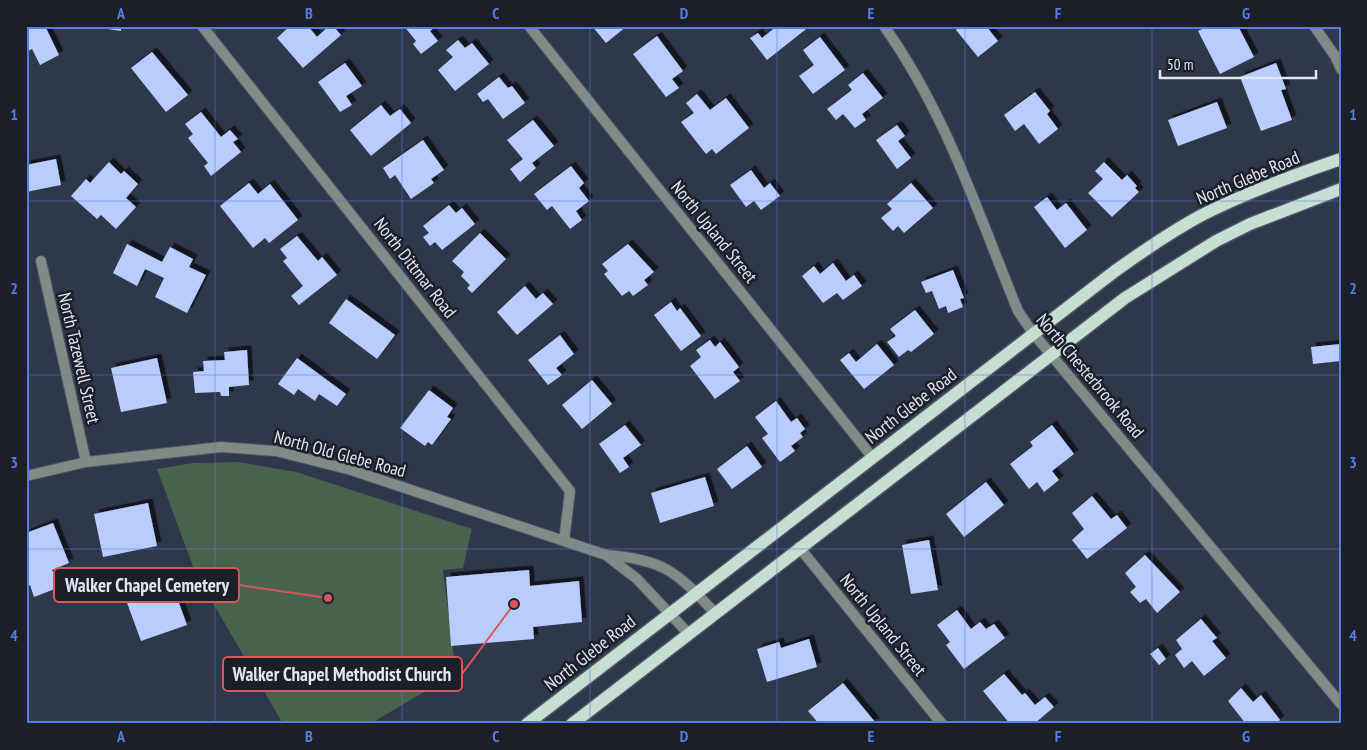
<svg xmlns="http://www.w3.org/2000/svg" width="1367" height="750" viewBox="0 0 1367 750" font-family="'PT Sans Narrow',sans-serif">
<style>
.green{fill:#48624d}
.building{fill:#b8cdfe;filter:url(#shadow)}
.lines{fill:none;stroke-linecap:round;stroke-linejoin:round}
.minor-casing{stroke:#4b5366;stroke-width:12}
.tertiary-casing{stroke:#4b5366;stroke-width:12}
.primary-casing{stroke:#4b5366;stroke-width:15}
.minor{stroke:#808b85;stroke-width:10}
.tertiary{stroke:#808b85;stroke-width:10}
.primary{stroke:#c7ded2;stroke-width:12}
.grid{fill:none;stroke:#587ce0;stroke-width:1;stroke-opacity:0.55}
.labels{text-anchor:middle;stroke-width:5;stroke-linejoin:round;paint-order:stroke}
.street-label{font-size:18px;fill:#e0e6f2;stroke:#1b1f28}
.leader{fill:none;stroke:#d8585a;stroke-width:2}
.callout-dot{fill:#d8585a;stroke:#1b1f28;stroke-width:2}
.callout{fill:#1b1f28;stroke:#d8585a;stroke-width:2}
.callout-label{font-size:19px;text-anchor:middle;font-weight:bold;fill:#e0e6f2}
.neatline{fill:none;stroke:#587ce0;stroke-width:2}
.grid-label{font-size:16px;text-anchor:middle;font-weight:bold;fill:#587ce0}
</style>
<defs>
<filter id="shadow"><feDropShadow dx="4.5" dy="-4.5" stdDeviation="0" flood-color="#0009"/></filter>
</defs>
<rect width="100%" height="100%" fill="#2f374b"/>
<!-- green -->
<path class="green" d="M 238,462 L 296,472 L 472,529 L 463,568 L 443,570 L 456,673 L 370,724 L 283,724 L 195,572 L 157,469 L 193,463 Z"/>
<!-- building -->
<g class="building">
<path d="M 26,26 L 45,26 L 59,55 L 40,65 L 32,49 L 26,52 Z"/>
<path d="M 88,26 L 121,26 L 121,31 Z"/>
<path d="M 290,26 L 308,26 L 317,37 L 329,26 L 333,26 L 341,35 L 303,68 L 277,38 Z"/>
<path d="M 404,26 L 436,26 L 430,31 L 438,41 L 421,54 L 413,44 L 416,41 Z"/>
<path d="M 592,26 L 627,26 L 606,43 Z"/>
<path d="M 777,26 L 810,26 L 767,60 L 750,38 L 758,33 L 762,38 Z"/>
<path d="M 960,26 L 986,26 L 998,41 L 978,57 L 956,30 Z"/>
<path d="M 1208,26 L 1238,26 L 1254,57 L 1220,74 L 1198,31 Z"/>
<path d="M 657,36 L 683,71 L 672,79 L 679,88 L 666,97 L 633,54 Z"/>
<path d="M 820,37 L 845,70 L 813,94 L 799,76 L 814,65 L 803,50 Z"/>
<path d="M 458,40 L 465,48 L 472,43 L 489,64 L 455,91 L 438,70 L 453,57 L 446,50 Z"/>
<path d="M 152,52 L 188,95 L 166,112 L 131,68 Z"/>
<path d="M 345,63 L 362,86 L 346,96 L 352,105 L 340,112 L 318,82 Z"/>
<path d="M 1276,63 L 1286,89 L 1281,90 L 1292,120 L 1261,131 L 1240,77 Z"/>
<path d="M 863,73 L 883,98 L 862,114 L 866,120 L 855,128 L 843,114 L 836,120 L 827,109 L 852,90 L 848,85 Z"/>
<path d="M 499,77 L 508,88 L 512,86 L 525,103 L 503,119 L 488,99 L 483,102 L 477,94 Z"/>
<path d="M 1035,92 L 1050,111 L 1047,114 L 1058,129 L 1039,144 L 1024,124 L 1015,131 L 1004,115 Z"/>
<path d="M 697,94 L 710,110 L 726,98 L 749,128 L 716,154 L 712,149 L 706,154 L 681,122 L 694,113 L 686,103 Z"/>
<path d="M 1217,102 L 1227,128 L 1178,146 L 1168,120 Z"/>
<path d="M 381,105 L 390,116 L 400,109 L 411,123 L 371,156 L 350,130 Z"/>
<path d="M 201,112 L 221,137 L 230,130 L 238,139 L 233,142 L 241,152 L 211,176 L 204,166 L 208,163 L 188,138 L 193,134 L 185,124 Z"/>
<path d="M 533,120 L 554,146 L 532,163 L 536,168 L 520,182 L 510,169 L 523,159 L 507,140 Z"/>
<path d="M 897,125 L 905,136 L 898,141 L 911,158 L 897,169 L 876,140 Z"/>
<path d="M 423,140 L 444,170 L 431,179 L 434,183 L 411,199 L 395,175 L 390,179 L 383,168 Z"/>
<path d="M 56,159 L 61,185 L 26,192 L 26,165 Z"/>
<path d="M 109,162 L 121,174 L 124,171 L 138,184 L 126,198 L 136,207 L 116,229 L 101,215 L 97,219 L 71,196 L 86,179 L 90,183 Z"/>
<path d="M 1104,162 L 1122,180 L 1127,175 L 1137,186 L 1135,188 L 1139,192 L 1112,217 L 1088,193 L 1103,179 L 1095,171 Z"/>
<path d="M 571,166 L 584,183 L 579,188 L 589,201 L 576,211 L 582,220 L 570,229 L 552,206 L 547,210 L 534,194 Z"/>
<path d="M 751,170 L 764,188 L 770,183 L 780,196 L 761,210 L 754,201 L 746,207 L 730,185 Z"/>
<path d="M 249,183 L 258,194 L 270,184 L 298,220 L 269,243 L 265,238 L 253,248 L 220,206 Z"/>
<path d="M 911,183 L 933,208 L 904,233 L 898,226 L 893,231 L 881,218 L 892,209 L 887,204 Z"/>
<path d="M 1047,197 L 1057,210 L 1066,203 L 1087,230 L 1065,248 L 1034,207 Z"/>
<path d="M 449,205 L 456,213 L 462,208 L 475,224 L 442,250 L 435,242 L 430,246 L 423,237 L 429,233 L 423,226 Z"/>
<path d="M 480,233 L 506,259 L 472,293 L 467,288 L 470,285 L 461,276 L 464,272 L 452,261 Z"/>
<path d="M 297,236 L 318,261 L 322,257 L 337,275 L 299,305 L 291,296 L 303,286 L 283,261 L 287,258 L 280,249 Z"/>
<path d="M 127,244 L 162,262 L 170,247 L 193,259 L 189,267 L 206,275 L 187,313 L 155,297 L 164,278 L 145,269 L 137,286 L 113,273 Z"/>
<path d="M 628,244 L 654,272 L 644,280 L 648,285 L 633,296 L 629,291 L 622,296 L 604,274 L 608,271 L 602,264 Z"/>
<path d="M 833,263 L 846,281 L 854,275 L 862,286 L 843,300 L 837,293 L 823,303 L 802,276 L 814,266 L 820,274 Z"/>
<path d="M 953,270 L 964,298 L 960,299 L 963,307 L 948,313 L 946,306 L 939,309 L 932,291 L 926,293 L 921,282 Z"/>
<path d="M 525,286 L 536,299 L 543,293 L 553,304 L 517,335 L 497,312 Z"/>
<path d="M 346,299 L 395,335 L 377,359 L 329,323 Z"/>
<path d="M 671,302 L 677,311 L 680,308 L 701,336 L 681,351 L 654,315 Z"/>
<path d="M 915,310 L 934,334 L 911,352 L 908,350 L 899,357 L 887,342 L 896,336 L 890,329 Z"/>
<path d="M 560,335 L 574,354 L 556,368 L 562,375 L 548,385 L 528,360 Z"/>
<path d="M 710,340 L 715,347 L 720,342 L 739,367 L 733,372 L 740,381 L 715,399 L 690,366 L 701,357 L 696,350 Z"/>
<path d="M 877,344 L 894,365 L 864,389 L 840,360 L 849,353 L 856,362 Z"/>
<path d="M 1341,344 L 1341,361 L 1313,364 L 1311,347 Z"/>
<path d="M 247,350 L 249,385 L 229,387 L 229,396 L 221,396 L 220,392 L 195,393 L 193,372 L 204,371 L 203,361 L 225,360 L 224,352 Z"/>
<path d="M 157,358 L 167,403 L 121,412 L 111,368 Z"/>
<path d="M 297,358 L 346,394 L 337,406 L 319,394 L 315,401 L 298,389 L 294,395 L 278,384 Z"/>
<path d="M 592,380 L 612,404 L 582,429 L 562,405 Z"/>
<path d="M 429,390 L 453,408 L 447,417 L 451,419 L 432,445 L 428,442 L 425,446 L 400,428 Z"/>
<path d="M 776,401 L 791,422 L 797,418 L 805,429 L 800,433 L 803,437 L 791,446 L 795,451 L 780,462 L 762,438 L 768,434 L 755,417 Z"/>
<path d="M 625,425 L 641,445 L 623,458 L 629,467 L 620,473 L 599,444 Z"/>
<path d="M 1052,425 L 1074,454 L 1052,471 L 1059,480 L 1044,492 L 1037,482 L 1029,489 L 1010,464 L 1033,446 L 1030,442 Z"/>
<path d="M 747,446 L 762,467 L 732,489 L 717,469 Z"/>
<path d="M 705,477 L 714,506 L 660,523 L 651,493 Z"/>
<path d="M 986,482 L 1004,505 L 964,537 L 946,514 Z"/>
<path d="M 1092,496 L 1111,519 L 1117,515 L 1127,528 L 1087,559 L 1072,540 L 1084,529 L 1072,513 Z"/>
<path d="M 148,503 L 157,546 L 103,557 L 94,514 Z"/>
<path d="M 53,523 L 69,563 L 52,570 L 60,587 L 34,597 L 30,585 L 26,586 L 26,533 Z"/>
<path d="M 929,540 L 938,590 L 911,594 L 902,545 Z"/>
<path d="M 1145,555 L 1180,592 L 1157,613 L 1146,599 L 1140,603 L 1130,592 L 1136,587 L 1125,573 Z"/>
<path d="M 529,570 L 530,586 L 579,581 L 582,622 L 533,627 L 534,639 L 451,646 L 446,577 Z"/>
<path d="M 172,584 L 187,625 L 141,641 L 126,600 Z"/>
<path d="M 957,610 L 971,629 L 980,622 L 986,629 L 994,624 L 1005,638 L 964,669 L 946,645 L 950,642 L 937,625 Z"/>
<path d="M 1201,619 L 1217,638 L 1212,641 L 1226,658 L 1204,676 L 1192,661 L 1184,668 L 1175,655 L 1182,649 L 1176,640 Z"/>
<path d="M 809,639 L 817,667 L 767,682 L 757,649 L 779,642 L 781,648 Z"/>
<path d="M 1158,648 L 1166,659 L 1159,665 L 1150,654 Z"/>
<path d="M 1004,674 L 1022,695 L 1025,693 L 1035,705 L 1045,697 L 1054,707 L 1034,724 L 1010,724 L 983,691 Z"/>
<path d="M 843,683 L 875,722 L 873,724 L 819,724 L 808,711 Z"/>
<path d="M 1241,688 L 1253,702 L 1261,695 L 1280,720 L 1276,724 L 1246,724 L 1228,701 Z"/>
</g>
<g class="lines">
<!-- minor casing -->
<g class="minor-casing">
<g id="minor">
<path d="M 202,26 L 570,491 L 564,541"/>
<path d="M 529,26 L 873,458"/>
<path d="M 884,26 C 947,115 977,211 1018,311 L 1033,333"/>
<path d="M 1314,26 L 1335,56 L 1341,69"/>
<path d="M 41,261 L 86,462"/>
<path d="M 799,547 L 942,724"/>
</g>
</g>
<!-- tertiary casing -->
<g class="tertiary-casing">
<g id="tertiary">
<path d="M 1033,333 L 1341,704"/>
<path d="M 26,476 L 86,462 L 221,447 L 276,451 L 351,470 L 606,555 C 663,559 677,572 714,612"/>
<path d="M 606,555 L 637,579 L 688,633"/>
</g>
</g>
<!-- primary casing -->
<g class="primary-casing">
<g id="primary">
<path d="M 527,724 L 1115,271 C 1143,251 1172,231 1202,215 C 1247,192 1294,175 1341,159"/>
<path d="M 572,724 L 1125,298 L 1216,241 L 1250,224 L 1341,189"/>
</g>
</g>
<!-- minor -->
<use href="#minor" class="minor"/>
<!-- tertiary -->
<use href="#tertiary" class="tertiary"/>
<!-- primary -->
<use href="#primary" class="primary"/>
</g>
<!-- grid -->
<path class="grid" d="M 215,26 L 215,724M 402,26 L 402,724M 590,26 L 590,724M 777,26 L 777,724M 965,26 L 965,724M 1152,26 L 1152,724M 26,201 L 1341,201M 26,375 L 1341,375M 26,549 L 1341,549"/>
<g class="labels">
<!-- street labels -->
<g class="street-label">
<text transform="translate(1248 178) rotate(-23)" y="6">North Glebe Road</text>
<text transform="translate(714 232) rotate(51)" y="6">North Upland Street</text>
<text transform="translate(415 268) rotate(52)" y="6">North Dittmar Road</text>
<text transform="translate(79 358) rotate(77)" y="6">North Tazewell Street</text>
<text transform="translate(1090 376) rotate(50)" y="6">North Chesterbrook Road</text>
<text transform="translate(911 406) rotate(-38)" y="6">North Glebe Road</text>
<text transform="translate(340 454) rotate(15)" y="6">North Old Glebe Road</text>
<text transform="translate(883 625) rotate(51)" y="6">North Upland Street</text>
<text transform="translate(590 653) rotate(-38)" y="6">North Glebe Road</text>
</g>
</g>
<!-- callouts -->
<path class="leader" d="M328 598L239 585M514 604L462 674"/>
<g class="callout-dot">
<circle cx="328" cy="598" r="5"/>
<circle cx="514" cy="604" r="5"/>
</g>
<g class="callout">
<rect x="54" y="568" width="185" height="34" rx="5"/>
<rect x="223" y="657" width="239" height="34" rx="5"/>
</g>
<g class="callout-label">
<text x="147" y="592">Walker Chapel Cemetery</text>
<text x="342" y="681">Walker Chapel Methodist Church</text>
</g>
<!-- border -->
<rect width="1367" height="750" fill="none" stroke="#1b1f28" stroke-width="55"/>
<!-- scale -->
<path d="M1160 70v8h156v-8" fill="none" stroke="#e0e6f2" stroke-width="2.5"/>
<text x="1167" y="70" font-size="15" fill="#e0e6f2" stroke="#1b1f28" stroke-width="4" paint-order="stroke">50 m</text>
<rect x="28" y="28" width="1312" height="694" class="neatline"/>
<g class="grid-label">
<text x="121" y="19">A</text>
<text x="309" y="19">B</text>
<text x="496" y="19">C</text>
<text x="684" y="19">D</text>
<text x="871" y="19">E</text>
<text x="1058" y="19">F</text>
<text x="1246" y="19">G</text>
<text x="14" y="120">1</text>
<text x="1353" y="120">1</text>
<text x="14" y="294">2</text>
<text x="1353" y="294">2</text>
<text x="14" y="468">3</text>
<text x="1353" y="468">3</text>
<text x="14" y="641">4</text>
<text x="1353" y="641">4</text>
<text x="121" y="742">A</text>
<text x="309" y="742">B</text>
<text x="496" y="742">C</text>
<text x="684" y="742">D</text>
<text x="871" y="742">E</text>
<text x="1058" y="742">F</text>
<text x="1246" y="742">G</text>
</g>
</svg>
